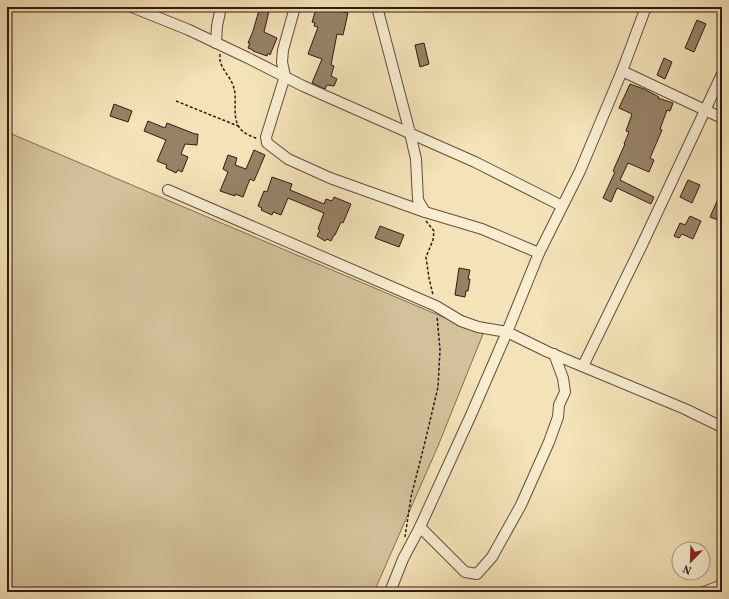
<svg xmlns="http://www.w3.org/2000/svg" width="729" height="599" viewBox="0 0 729 599" font-family="Vollkorn,serif">
<style>
.green{fill:#d3c19b;stroke:#836d56}
.building{fill:#978267;stroke:#331910}
.lines{fill:none;stroke-linecap:round;stroke-linejoin:round}
.minor-casing{stroke:#634c3a;stroke-width:12}
.path{stroke:#331910;stroke-width:1.5;stroke-dasharray:3 2;stroke-linecap:butt}
.minor{stroke:#f8edd1;stroke-width:10}
</style>
<rect width="100%" height="100%" fill="#f4e3b8"/>
<filter id="stains"><feTurbulence type="fractalNoise" baseFrequency=".005" numOctaves="4"/><feColorMatrix values="0 0 0 0 .2 0 0 0 0 .09 0 0 0 0 .02 0 0 0 .5 -.17"/></filter>
<radialGradient id="worn" r=".72"><stop offset=".6" stop-color="#630" stop-opacity="0"/><stop offset="1" stop-color="#630" stop-opacity=".3"/></radialGradient>
<!-- green -->
<path class="green" d="M 7,132 L 483,334 L 438,446 L 374,592 L 7,592 Z"/>
<!-- building -->
<g class="building">
<path d="M 260,7 L 270,7 L 264,32 L 277,38 L 270,55 L 268,53 L 267,56 L 253,51 L 253,50 L 248,48 L 250,43 L 248,43 L 253,31 Z"/>
<path d="M 319,7 L 326,7 L 330,8 L 330,9 L 348,13 L 343,35 L 337,34 L 331,65 L 334,66 L 331,76 L 337,79 L 334,86 L 327,85 L 325,89 L 312,83 L 322,59 L 308,54 L 318,27 L 314,26 L 315,23 L 312,22 L 316,9 L 318,10 Z"/>
<path d="M 697,20 L 706,24 L 694,52 L 685,48 Z"/>
<path d="M 424,43 L 429,64 L 420,67 L 415,45 Z"/>
<path d="M 664,58 L 672,62 L 665,79 L 657,75 Z"/>
<path d="M 630,84 L 644,89 L 659,97 L 658,98 L 673,103 L 670,111 L 667,110 L 660,129 L 662,130 L 650,158 L 654,160 L 649,172 L 628,163 L 620,180 L 654,197 L 651,204 L 617,188 L 611,202 L 603,198 L 615,172 L 613,171 L 625,144 L 624,144 L 629,132 L 626,131 L 632,114 L 619,108 Z"/>
<path d="M 114,104 L 132,111 L 128,122 L 110,116 Z"/>
<path d="M 148,121 L 165,128 L 167,123 L 195,134 L 198,134 L 197,145 L 185,144 L 181,154 L 188,157 L 182,172 L 178,170 L 176,173 L 166,168 L 167,165 L 157,161 L 166,140 L 144,131 Z"/>
<path d="M 254,150 L 265,155 L 254,181 L 250,179 L 243,197 L 235,194 L 235,196 L 220,191 L 228,172 L 223,169 L 228,155 L 237,158 L 235,165 L 246,169 Z"/>
<path d="M 272,177 L 292,184 L 290,190 L 324,204 L 326,199 L 332,201 L 334,197 L 351,204 L 343,223 L 341,222 L 335,235 L 334,235 L 331,241 L 327,239 L 325,241 L 317,236 L 320,230 L 318,229 L 324,213 L 288,198 L 281,215 L 273,212 L 272,215 L 261,210 L 262,208 L 258,206 L 264,191 L 267,192 Z"/>
<path d="M 688,180 L 700,185 L 692,203 L 680,197 Z"/>
<path d="M 722,190 L 722,210 L 718,220 L 710,217 Z"/>
<path d="M 690,216 L 701,221 L 693,239 L 682,234 L 679,238 L 674,236 L 680,223 L 685,225 Z"/>
<path d="M 380,226 L 404,235 L 399,247 L 375,238 Z"/>
<path d="M 459,268 L 470,270 L 468,279 L 470,279 L 468,291 L 466,291 L 465,297 L 455,295 Z"/>
</g>
<g class="lines">
<!-- minor casing -->
<g class="minor-casing">
<g id="minor">
<path d="M 132,7 L 189,30 L 248,58 L 303,86 L 475,162 L 562,206"/>
<path d="M 295,7 L 283,50 L 282,62 L 285,76 L 266,137 L 267,143 L 288,159 L 330,178 L 425,212 L 482,229 L 539,253"/>
<path d="M 377,7 L 410,133 L 416,159 L 418,200 L 425,212"/>
<path d="M 216,43 L 217,26 L 221,7"/>
<path d="M 622,71 L 722,118"/>
<path d="M 168,190 L 436,306 L 461,321 L 478,327 L 507,332 L 548,352 L 685,409 L 722,427"/>
<path d="M 583,366 L 641,247 L 722,74"/>
<path d="M 420,527 L 465,572 L 477,574 L 492,557 L 521,505 L 549,442 L 558,417 L 559,405 L 565,392 L 563,378 L 554,354"/>
<path d="M 390,592 L 403,559 L 420,527 L 471,415 L 507,332 L 539,253 L 580,171 L 622,71 L 646,7"/>
<path d="M 704,592 L 722,585"/>
</g>
</g>
<!-- path -->
<g class="path">
<path d="M 220,54 C 218,67 229,74 233,85 C 238,98 232,113 238,125 C 241,133 251,136 258,139"/>
<path d="M 176,101 L 238,126"/>
<path d="M 426,221 L 434,231 L 433,240 L 426,257 L 429,278 L 433,295"/>
<path d="M 405,537 L 411,497 L 425,442 L 438,387 L 440,350 L 437,316"/>
</g>
<!-- minor -->
<use href="#minor" class="minor"/>
</g>
<!-- margin -->
<rect width="729" height="599" fill="none" stroke="#f4e3b8" stroke-width="24"/>
<rect x="8" y="8" width="713" height="583" fill="none" stroke="#331910" stroke-width="2"/>
<rect x="12" y="12" width="705" height="575" fill="none" stroke="#331910"/>
<!-- north arrow -->
<g transform="translate(691 561) rotate(203)"><circle r="19" fill="#f8edd1" stroke="#a99884"/>
<path d="M0-3L7 15L0 10L-7 15Z" fill="#8f2418"/>
<text y="-6" font-size="11" font-weight="bold" text-anchor="middle" fill="#331910">N</text>
</g>
<rect width="100%" height="100%" filter="url(#stains)"/>
<rect width="100%" height="100%" fill="url(#worn)"/>
</svg>
